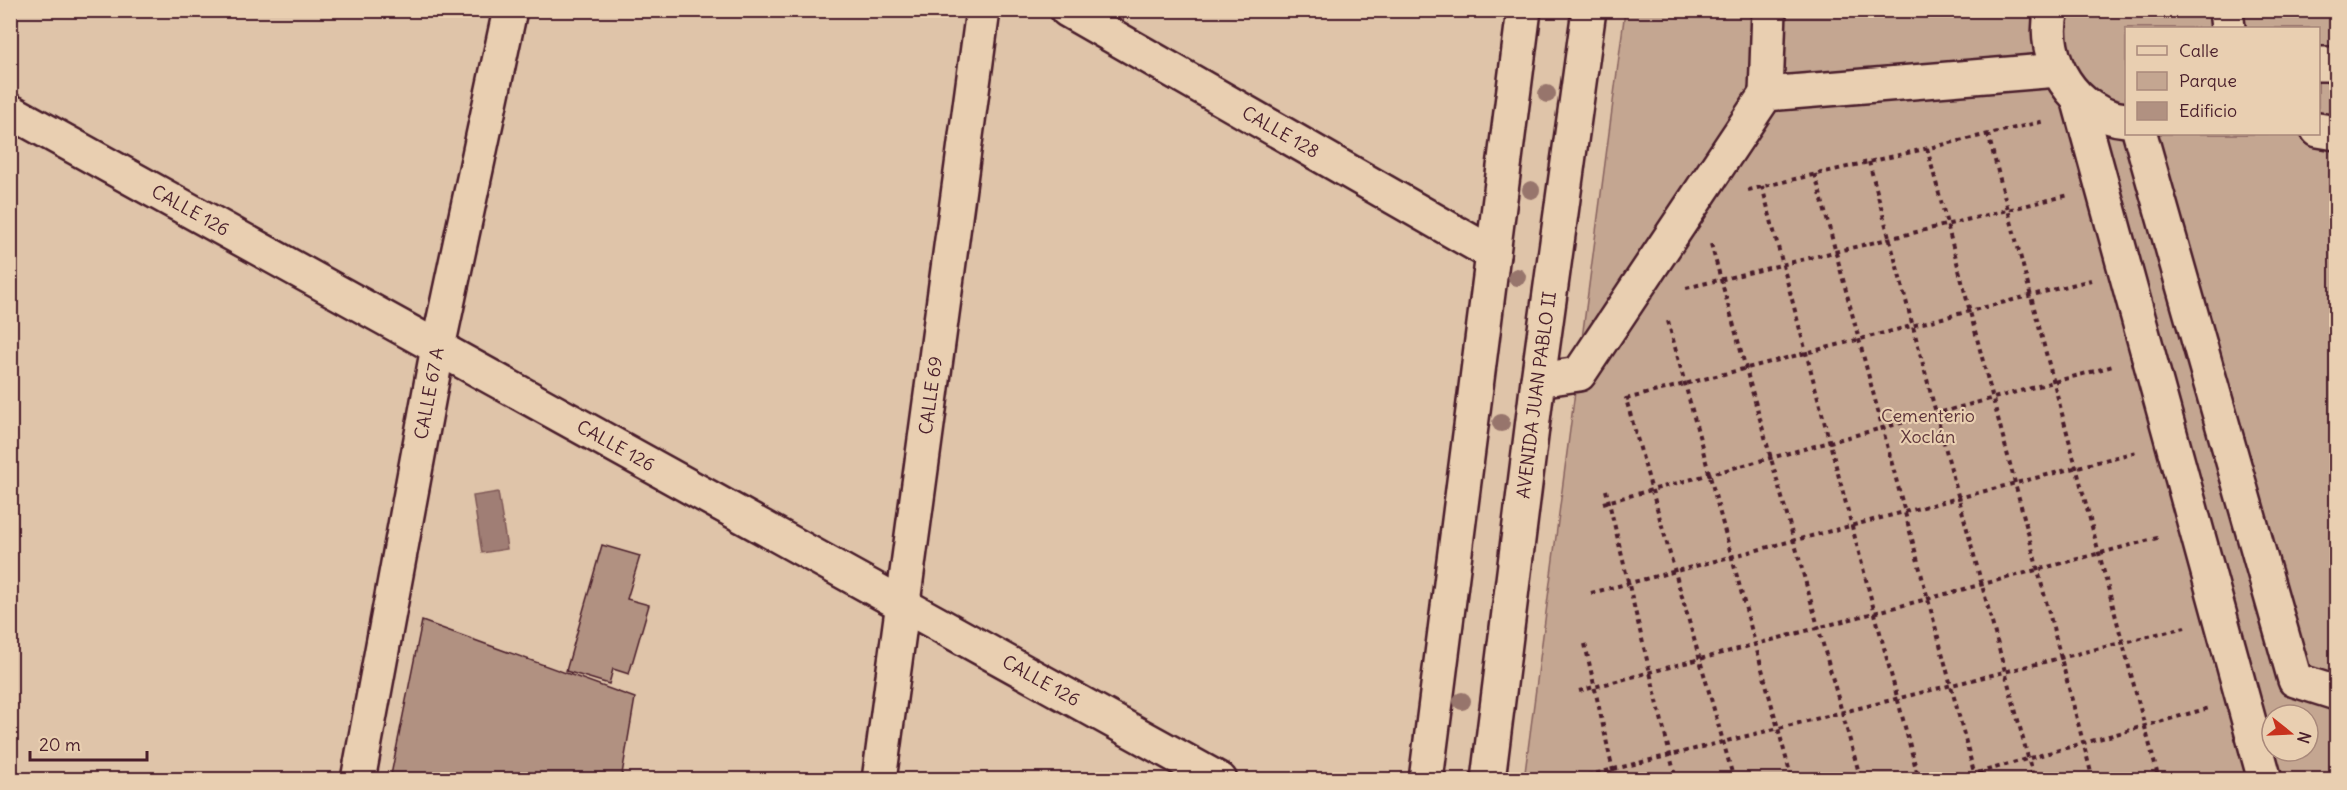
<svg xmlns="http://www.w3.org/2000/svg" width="2347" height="790" viewBox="0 0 2347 790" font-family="Delius,sans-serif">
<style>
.green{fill:#c4a691;stroke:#87625e;stroke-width:1.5;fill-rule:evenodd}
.water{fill:#a07e74;stroke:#7e5857;stroke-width:1.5}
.building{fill:#b19181;stroke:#4a1f2b;stroke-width:1.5}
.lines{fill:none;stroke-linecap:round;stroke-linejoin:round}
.minor-casing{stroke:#4a1f2b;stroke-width:38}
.major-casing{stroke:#4a1f2b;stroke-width:38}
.path{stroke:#4a1f2b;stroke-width:4;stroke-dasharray:4.5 4.5;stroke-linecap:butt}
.minor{stroke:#e9cfb1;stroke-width:33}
.major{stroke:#e9cfb1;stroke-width:33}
.tree{fill:#97746c}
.labels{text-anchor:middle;stroke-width:4.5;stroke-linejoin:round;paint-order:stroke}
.street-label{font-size:18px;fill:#4a1f2b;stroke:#e9cfb1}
.park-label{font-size:18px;fill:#5c333a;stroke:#e9cfb1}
</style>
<rect width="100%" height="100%" fill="#dfc4a9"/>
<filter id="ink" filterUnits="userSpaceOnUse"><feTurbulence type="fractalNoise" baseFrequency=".0167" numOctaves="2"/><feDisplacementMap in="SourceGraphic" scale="12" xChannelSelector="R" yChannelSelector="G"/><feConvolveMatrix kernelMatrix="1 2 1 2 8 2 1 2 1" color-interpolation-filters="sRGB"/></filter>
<g filter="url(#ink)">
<!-- green -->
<path class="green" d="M 1625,11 L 2336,11 L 2336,779 L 1524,780 ZM 2126,28 L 2318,28 L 2318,134 L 2126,134 ZM 2272,715 L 2308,715 L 2308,751 L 2272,751 Z"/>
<!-- water -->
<path class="water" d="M 498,492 L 507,549 L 482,553 L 473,496 Z"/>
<!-- building -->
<g class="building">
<path d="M 602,545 L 640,556 L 627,599 L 649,605 L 629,674 L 613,669 L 609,684 L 566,671 Z"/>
<path d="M 422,621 L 635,698 L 621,780 L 390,780 Z"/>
</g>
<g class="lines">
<!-- minor casing -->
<g class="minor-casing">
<g id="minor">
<path id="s1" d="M 1067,10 L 1493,254"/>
<path d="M 2052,10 C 2039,58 2075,116 2126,120"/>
<path d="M 2226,10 L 2228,28"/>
<path d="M 2318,64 L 2336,64"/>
<path d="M 1766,94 L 1769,10"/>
<path d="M 2078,98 L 2265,780"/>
<path id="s2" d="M 10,111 L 1220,780"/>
<path d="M 2318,130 L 2336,133"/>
<path d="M 2140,134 L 2295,680 L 2336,693"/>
<path d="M 1538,380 L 1579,374 L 1766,94 L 2058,70"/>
<path id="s3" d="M 358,780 L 438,347 L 510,10"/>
<path id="s4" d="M 879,780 L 983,10"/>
</g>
</g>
<!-- major casing -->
<g class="major-casing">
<g id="major">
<path d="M 1426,780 L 1524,10"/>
<path id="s5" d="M 1488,780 L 1538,380 L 1589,10"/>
</g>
</g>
<!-- path -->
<g class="path">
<path d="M 1988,134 L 2159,780"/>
<path d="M 1927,148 L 2093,780"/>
<path d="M 1869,162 L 2034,780"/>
<path d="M 1815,174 L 1976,780"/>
<path d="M 1762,186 L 1919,780"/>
<path d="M 1748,190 L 2045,121"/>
<path d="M 1711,244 L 1861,780"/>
<path d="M 1686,288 L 2069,195"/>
<path d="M 1668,321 L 1792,780"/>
<path d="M 1606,490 L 1676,780"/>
<path d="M 1603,503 L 2113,366"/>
<path d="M 1591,593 L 2136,452"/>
<path d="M 1585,644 L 1615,780"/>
<path d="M 1579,691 L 2161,537"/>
<path d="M 1570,780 L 2185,627"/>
<path d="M 1734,780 L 1626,399 L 2091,280"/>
<path d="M 1952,780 L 2209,708"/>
</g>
<!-- minor -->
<use href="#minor" class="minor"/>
<!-- major -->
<use href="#major" class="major"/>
</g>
<!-- trees -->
<g class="tree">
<circle cx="1547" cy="94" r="9"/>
<circle cx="1531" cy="190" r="9"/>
<circle cx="1517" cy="277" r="9"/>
<circle cx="1501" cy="423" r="9"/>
<circle cx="1462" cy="701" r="9"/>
</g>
</g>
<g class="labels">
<!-- street labels -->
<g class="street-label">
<text dy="6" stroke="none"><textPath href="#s1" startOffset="246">CALLE 128</textPath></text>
<text dy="6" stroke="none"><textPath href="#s2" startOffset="206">CALLE 126</textPath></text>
<text dy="6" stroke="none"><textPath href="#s3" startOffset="393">CALLE 67 A</textPath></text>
<text dy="6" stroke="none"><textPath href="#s4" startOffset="388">CALLE 69</textPath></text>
<text dy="6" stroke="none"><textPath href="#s5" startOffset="388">AVENIDA JUAN PABLO II</textPath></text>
<text dy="6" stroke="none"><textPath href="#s2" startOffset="692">CALLE 126</textPath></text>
<text dy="6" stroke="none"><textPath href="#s2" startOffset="1178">CALLE 126</textPath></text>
</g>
<!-- park labels -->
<g class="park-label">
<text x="1928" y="422">Cementerio<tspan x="1928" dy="21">Xoclán</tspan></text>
</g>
</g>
<!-- margin -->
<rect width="2347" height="790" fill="none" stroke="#e9cfb1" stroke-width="36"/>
<rect x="18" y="18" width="2311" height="754" fill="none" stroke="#4a1f2b" stroke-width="2" filter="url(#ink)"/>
<!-- legend -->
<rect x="2125" y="27" width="195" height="108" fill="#e9cfb1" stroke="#a9897b" stroke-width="1.5"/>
<rect x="2137" y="46" width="30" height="9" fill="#e9cfb1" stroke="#a9897b" stroke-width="1.5"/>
<text x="2179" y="57" font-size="18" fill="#4a1f2b">Calle</text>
<rect x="2137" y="72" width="30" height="18" fill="#c4a691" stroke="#a9897b" stroke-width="1.5"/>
<text x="2179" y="87" font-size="18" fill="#4a1f2b">Parque</text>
<rect x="2137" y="102" width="30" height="18" fill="#b19181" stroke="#a9897b" stroke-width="1.5"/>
<text x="2179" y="117" font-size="18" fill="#4a1f2b">Edificio</text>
<!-- north arrow -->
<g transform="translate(2290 733) rotate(108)"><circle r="28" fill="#e9cfb1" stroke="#a9897b" stroke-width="1.5"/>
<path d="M0-4.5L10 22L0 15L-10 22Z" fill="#c8321e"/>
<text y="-9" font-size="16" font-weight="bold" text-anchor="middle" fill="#4a1f2b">N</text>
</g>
<!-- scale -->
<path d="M30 751v9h117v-9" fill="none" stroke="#4a1f2b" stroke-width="3"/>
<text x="39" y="751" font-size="18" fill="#4a1f2b" stroke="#e9cfb1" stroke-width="4.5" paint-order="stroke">20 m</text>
</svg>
